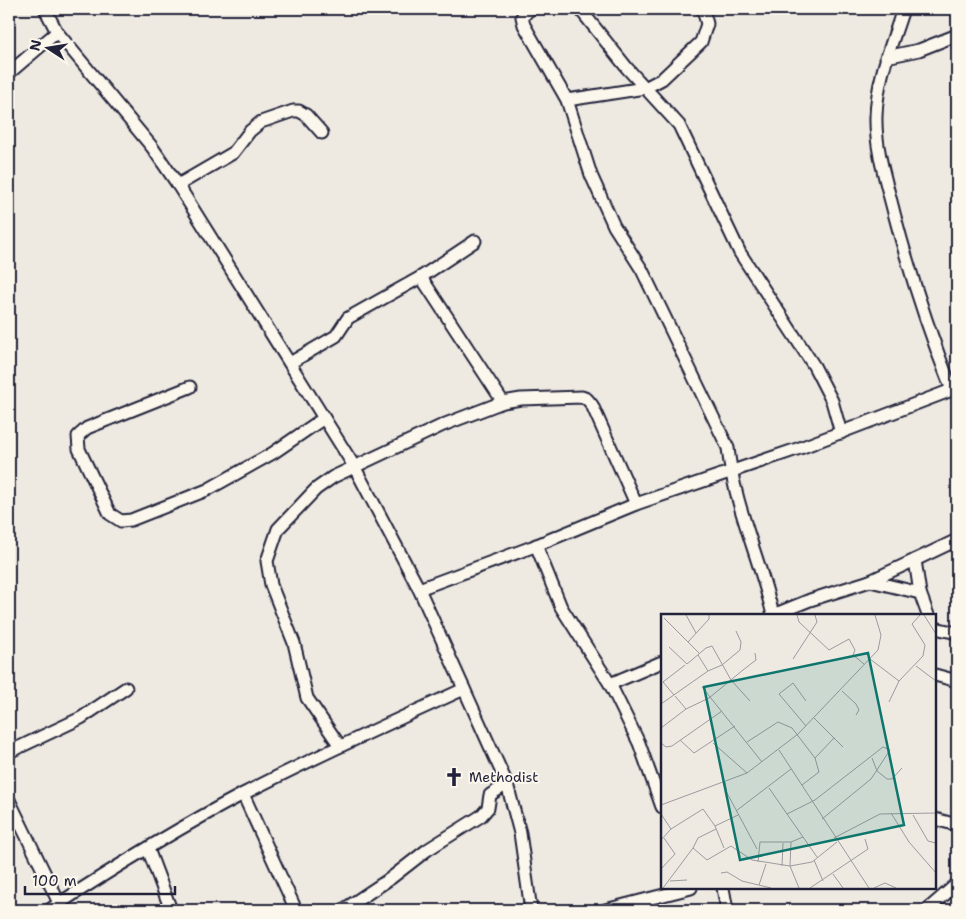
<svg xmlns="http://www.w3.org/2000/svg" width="966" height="919" viewBox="0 0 966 919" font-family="'Shantell Sans',sans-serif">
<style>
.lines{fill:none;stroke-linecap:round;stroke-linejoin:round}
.minor-casing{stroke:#22223b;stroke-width:15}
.minor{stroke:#fbf7ec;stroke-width:11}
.labels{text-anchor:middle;stroke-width:4;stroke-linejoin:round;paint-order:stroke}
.poi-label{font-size:14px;fill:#22223b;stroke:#fbf7ec;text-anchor:start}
.inset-road{fill:none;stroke:#9c9a9f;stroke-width:1}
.view{fill:#0f766e;fill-opacity:0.15;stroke:#0f766e;stroke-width:2.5}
.inset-edge{fill:none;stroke:#22223b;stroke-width:2.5}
</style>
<rect width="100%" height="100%" fill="#eeeae2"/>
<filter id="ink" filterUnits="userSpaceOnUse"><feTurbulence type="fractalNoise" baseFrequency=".02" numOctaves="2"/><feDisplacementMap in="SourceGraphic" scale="10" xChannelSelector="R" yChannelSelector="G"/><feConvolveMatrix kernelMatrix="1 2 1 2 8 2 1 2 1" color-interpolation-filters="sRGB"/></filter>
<g filter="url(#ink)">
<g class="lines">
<!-- minor casing -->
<g class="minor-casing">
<g id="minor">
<path d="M 45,9 L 57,32 L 152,147 L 178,185 L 354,466 L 419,589 L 507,784 L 520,833 L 531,910"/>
<path d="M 530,9 L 522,17 L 524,25 L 567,100 L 591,175 L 614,226 L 642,270 L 728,448 C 734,505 760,559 773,615"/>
<path d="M 580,9 L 627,68 L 679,125 L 740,253 L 814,366 L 832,401 L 841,433"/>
<path d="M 903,9 C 892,44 877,78 876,116 C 875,148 886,181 894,213 C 910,274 929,332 952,390"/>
<path d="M 886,57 L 919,50 L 957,35"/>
<path d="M 9,73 L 57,32"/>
<path d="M 567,100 L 645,88 L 662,79 L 701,42 L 707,24 L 703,9"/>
<path d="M 178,185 L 233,153 L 250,131 L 261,122 L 293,111 L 299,111 L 306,115 L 322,133"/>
<path d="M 421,277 L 503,402"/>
<path d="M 290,363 L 336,336 L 348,318 L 421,277 L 475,241"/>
<path d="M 190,387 L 87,428 L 78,436 L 79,449 L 110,514 L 121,521 L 131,520 L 207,490 L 273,453 L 324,418"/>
<path d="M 536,545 L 561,607 L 610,684 L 639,743 L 662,807"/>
<path d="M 915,560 L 957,540"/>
<path d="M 870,581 L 920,593"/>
<path d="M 419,589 L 532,547 L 636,504 L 800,448 L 957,388"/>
<path d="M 773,615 L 810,600 L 870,581 L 915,560 L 920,593 L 928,615"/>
<path d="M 935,628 L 957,633"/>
<path d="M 935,675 L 957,681"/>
<path d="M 610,684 L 662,662"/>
<path d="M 340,746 L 307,698 L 294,643 L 271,585 L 267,561 L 278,529 L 316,489 L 333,477 L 443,425 L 503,402 L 521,399 L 582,397 L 587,399 L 592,405 L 636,504"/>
<path d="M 9,752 L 81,718 L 126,688"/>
<path d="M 243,794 L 296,910"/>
<path d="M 9,800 L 62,909"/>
<path d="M 935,819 L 957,825"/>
<path d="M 148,849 L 171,910"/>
<path d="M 723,888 L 727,910"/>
<path d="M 49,910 C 112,869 178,828 245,793 C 316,756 390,723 464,689"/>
<path d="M 343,910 L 391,878 L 427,850 L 481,816 L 488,808 L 490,795 L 507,784"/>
<path d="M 605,910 L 691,888"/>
<path d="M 927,910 L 957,884"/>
</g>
</g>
<!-- minor -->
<use href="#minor" class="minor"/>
</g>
</g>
<!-- icons -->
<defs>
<g id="church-bare" transform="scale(1.5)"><path d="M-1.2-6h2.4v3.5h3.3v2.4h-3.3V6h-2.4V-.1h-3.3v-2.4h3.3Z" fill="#22223b" stroke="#fbf7ec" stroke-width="2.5" paint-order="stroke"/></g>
</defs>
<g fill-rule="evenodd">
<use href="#church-bare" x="454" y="777"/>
</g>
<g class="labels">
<!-- poi labels -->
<g class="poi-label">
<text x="469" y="782">Methodist</text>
</g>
</g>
<!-- overview -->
<g transform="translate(661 614)">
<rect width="275" height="275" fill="#eeeae2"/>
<path class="inset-road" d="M 25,1 L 35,19M 136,1 L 138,8 L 168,36 L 188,25 L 194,36 L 192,41 L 203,50M 263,1 L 275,20M 3,4 L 38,39M 27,28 L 48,5 L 48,1M 8,33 L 26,50 L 45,34 L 51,32 L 70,66 L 89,87M 37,41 L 47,57M 132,45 L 156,8 L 154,1M 209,45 L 238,67M 255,52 L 275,67M 41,73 L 101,148M 181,77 L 195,90 L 198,96 L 195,101M 13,81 L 2,68 L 24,51M 14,82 L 25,95M 228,88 L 238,67 L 262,42 L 264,31 L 251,10 L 259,1M 0,90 L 47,57 L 61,51 L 79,36 L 80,28 L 75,17M 153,104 L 182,133M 145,112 L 118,80 L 132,69 L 145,87M 0,114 L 25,95 L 48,84 L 82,56 L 95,46 L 94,39M 19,126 L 33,139 L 74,112M 86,128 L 117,108 L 131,114 L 154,144 L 158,158 L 141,171M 0,129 L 5,133 L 11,132 L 61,97M 52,129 L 86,159M 118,136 L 208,274M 154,144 L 173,124M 211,144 L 216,157 L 226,165 L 231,165 L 241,154M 64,168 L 66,179 L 96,235M 108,174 L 126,200M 0,191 L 86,159 L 137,120 L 217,36 L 220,21 L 214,1M 75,197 L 130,155M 230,199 L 248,228 L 275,259M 0,200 L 10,215 L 0,226M 252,201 L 267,227 L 275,229M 10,215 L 42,195 L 54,212M 142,223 L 156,243M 173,224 L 219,200 L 275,199M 130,228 L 129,252 L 138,274M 32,234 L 37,224 L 55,215M 63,234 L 54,212 L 77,201M 153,246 L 162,267M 97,248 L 99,228 L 130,228 L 142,223 L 126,200 L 154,186 L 222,133 L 229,136 L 210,165 L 161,205M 121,252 L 122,229M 0,255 L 14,240 L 3,224M 60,259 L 66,258 L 81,267 L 110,274M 172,260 L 182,274M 9,267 L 26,266M 98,271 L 105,250M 2,274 L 32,234 L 46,246 L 70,232 L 91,246 L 129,252 L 151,248 L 176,228M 149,274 L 207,235 L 204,225M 213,274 L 224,269 L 235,274"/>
<path class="view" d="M 207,39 L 243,211 L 79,246 L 43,73 Z"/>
<rect width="275" height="275" class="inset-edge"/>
</g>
<!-- margin -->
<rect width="966" height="919" fill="none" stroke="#fbf7ec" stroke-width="30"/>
<rect x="15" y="15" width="936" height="889" fill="none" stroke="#22223b" stroke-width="2" filter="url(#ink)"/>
<!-- north arrow -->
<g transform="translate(48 48) rotate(282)" stroke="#fbf7ec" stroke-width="4" paint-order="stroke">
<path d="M0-4L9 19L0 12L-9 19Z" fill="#22223b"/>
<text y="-8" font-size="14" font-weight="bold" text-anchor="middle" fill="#22223b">N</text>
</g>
<!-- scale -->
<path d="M25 886v8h150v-8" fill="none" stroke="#22223b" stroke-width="2.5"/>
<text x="32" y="886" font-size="15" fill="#22223b" stroke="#fbf7ec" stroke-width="4" paint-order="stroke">100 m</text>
</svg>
